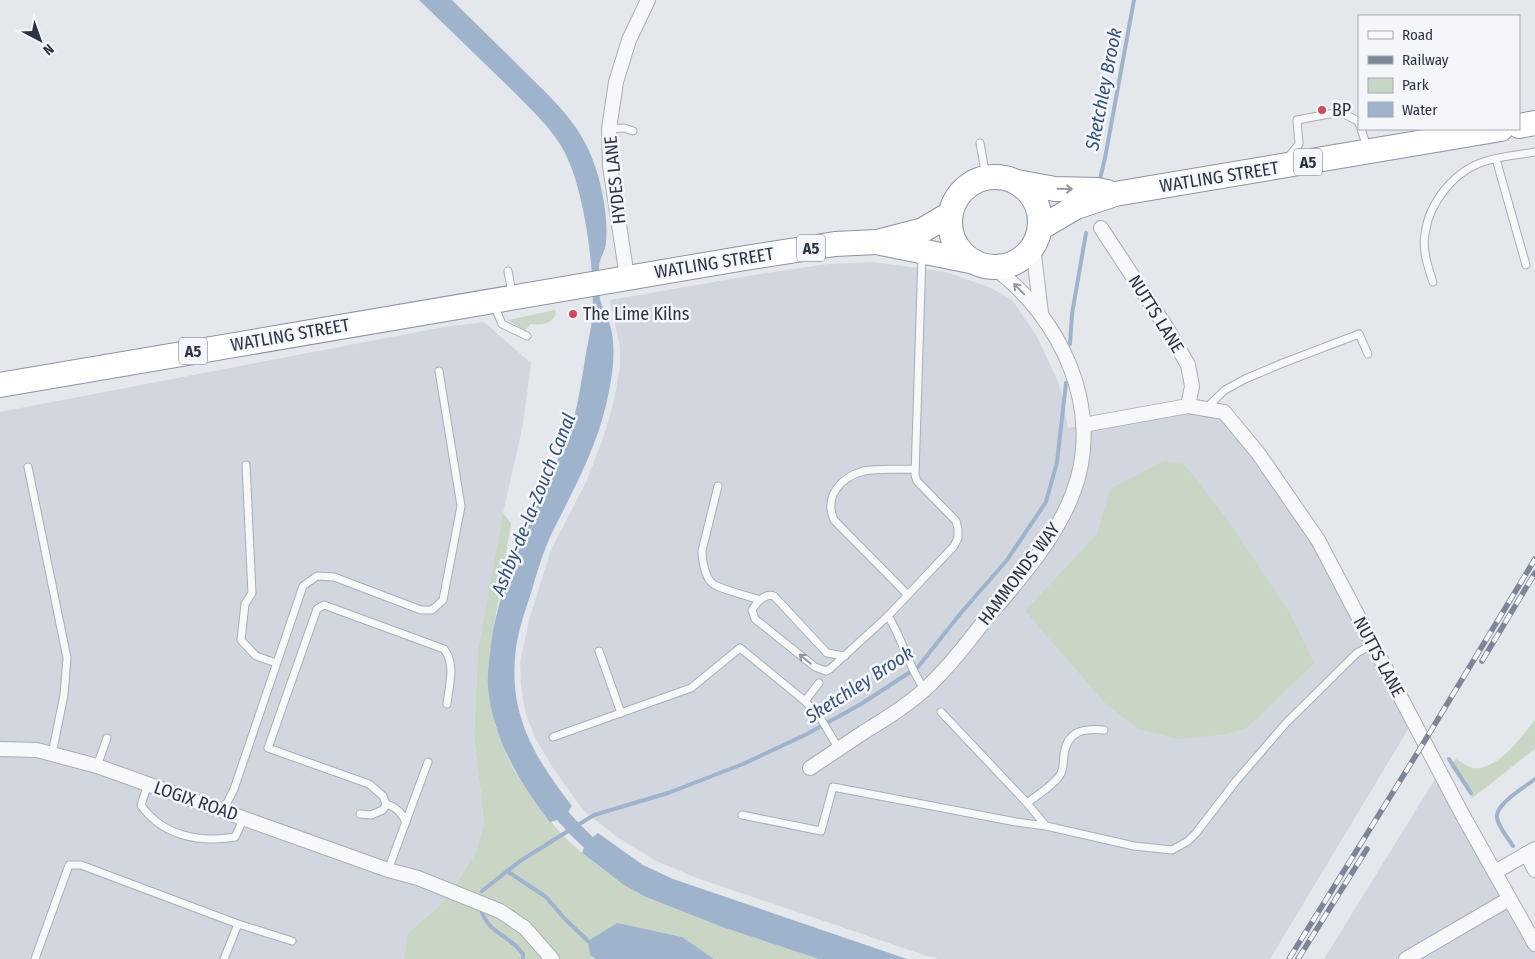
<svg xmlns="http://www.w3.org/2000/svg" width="1535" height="959" viewBox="0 0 1535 959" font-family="'Fira Sans Condensed',sans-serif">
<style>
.built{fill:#d2d6de}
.green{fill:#c9d6c5}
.water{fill:#9fb4cc}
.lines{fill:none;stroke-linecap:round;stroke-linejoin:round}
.stream{stroke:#9fb4cc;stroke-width:4}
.canal{stroke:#9fb4cc;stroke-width:14}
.lane-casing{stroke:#a9aeb7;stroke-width:9}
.street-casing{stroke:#a9aeb7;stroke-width:16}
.highway-casing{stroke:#8b94a3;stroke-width:26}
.lane{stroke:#f7f8fa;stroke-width:7}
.street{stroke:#f7f8fa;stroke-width:14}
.highway{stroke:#fff;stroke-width:24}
.rail-casing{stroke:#7d8696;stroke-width:5.5}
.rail{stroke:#f4f6f9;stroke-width:4;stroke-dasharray:11;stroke-linecap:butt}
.oneway{stroke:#959aa2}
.oneway2{stroke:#9196a0}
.poi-dot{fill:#d1495b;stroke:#f4f6f9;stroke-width:2}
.labels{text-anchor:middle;stroke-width:5;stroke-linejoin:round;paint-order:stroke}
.shield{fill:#f4f6f9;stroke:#676e7b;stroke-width:1}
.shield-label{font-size:16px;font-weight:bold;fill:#2b3445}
.poi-label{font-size:18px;fill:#2b3445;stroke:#f4f6f9;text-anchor:start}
.street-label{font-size:18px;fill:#2b3445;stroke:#f4f6f9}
.water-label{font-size:19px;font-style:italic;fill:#34527a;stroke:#f4f6f9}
</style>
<rect width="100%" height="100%" fill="#e4e7ec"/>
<!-- built -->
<g class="built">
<path d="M 873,262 L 946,272 L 991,288 L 1013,301 L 1037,337 L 1056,377 L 1061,390 L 1068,428 L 1188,406 L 1224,412 L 1318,540 L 1413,721 L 1270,959 L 940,959 L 924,955 L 697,878 L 656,861 L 617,837 L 583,810 L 553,768 L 535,738 L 525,711 L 521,684 L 520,663 L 529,620 L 551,550 L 587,480 L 604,435 L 614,401 L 620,367 L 620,347 L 610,300 L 754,275 L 828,264 Z"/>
<path d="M 484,322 L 531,363 L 523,424 L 503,513 L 478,649 L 474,736 L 484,822 L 476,852 L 451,892 L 441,904 L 408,933 L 404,959 L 0,959 L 0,412 L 444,327 Z"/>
<path d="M 1440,771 L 1535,944 L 1535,959 L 1324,959 Z"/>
</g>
<!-- green -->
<g class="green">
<path d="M 555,310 L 556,313 C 552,325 541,325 530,324 L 525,331 L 508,320 Z"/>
<path d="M 1164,461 L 1184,464 L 1227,519 L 1290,613 L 1314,663 L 1247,728 L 1222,735 L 1178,739 L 1138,729 L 1104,702 L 1025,611 L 1097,534 L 1110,489 Z"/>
<path d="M 503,513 L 511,523 L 494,626 L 495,725 L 512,767 L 537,804 L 561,834 L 582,853 L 602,869 L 646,897 L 725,928 L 819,959 L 404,959 L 408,933 L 441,904 L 451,892 L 476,852 L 484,822 L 474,736 L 478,649 Z"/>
<path d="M 1535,720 L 1535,749 L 1472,798 L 1450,766 L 1456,759 C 1461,762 1468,767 1473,768 C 1498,771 1521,737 1535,720 Z"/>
</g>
<!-- water -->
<g class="water">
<path d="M 419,0 L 452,0 C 475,23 499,46 523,70 C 544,91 570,114 584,141 C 599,167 609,213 606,242 C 606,251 599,258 599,268 C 599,278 598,290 600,299 C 603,311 610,321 612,333 C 616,358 611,385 605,409 C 597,442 581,475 566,505 C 560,518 553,529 548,542 C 541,558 536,576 531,593 C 524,614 516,636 515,659 C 510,718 537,761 572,806 L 564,818 L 550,822 C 519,782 492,737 488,686 C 487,672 490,658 491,644 C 498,597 515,552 535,509 C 546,482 561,456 570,429 C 578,408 580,387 584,366 C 586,350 590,335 592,320 C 596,276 585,192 565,153 C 553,129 533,112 515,93 C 483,62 451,31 419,0 Z"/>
<path d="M 598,833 L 643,865 L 673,879 L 907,959 L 819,959 L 725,928 L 646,897 L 624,885 L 582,853 L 586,842 Z"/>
<path d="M 617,923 L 682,937 L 714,959 L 596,959 L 590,955 L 588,941 Z"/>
</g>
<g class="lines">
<!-- stream -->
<g class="stream">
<path d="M 1099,183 L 1105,158 L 1134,0"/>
<path d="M 1070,344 L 1072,314 L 1086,233"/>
<path d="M 1449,759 L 1471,793"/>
<path d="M 1513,846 C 1508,838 1499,828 1497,818 C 1494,805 1525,787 1535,779"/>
<path d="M 507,871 L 546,897 L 565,919 L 588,941"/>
<path d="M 482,891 L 520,861 L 594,815 L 668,793 L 743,764 L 807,734 L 861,704 L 918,667 L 960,614 L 1007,560 L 1046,502 L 1057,462 L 1066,383"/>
<path d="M 482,913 C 490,930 497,931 511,942 C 516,945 519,950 523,954 L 523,959"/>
</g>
<!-- canal -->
<path class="canal" d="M 553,804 C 567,822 582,838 600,852"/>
<!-- lane casing -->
<g class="lane-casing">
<g id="lane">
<path d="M 609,129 L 624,128 L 633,131"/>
<path d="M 1361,129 L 1367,147"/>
<path d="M 980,143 L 986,177"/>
<path d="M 1496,159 L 1526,265"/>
<path d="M 1286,160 L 1299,144 L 1297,120 L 1340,112 L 1358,121 L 1359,124"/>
<path d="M 508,271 L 512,293"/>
<path d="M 1433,282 C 1428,267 1422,250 1425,234 C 1429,202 1455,170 1486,161 C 1501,156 1519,155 1535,152"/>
<path d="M 494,305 L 502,324 L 527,336"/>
<path d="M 1205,409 L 1225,390 L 1245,379 L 1283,363 L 1359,334 L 1368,354"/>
<path d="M 246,465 L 252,593 L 245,604 L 241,640 L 256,656 L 276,663"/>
<path d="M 28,467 L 67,658 L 64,695 L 52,754"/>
<path d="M 718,486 L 702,551 C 702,560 705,576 711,582 C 715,588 751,597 760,600"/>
<path d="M 908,595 L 834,520 C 824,497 840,477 864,471 C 878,468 899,470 914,469"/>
<path d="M 888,616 C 903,639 908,667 925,690"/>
<path d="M 599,651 L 621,713"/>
<path d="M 845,656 L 827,653 L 774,596 C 765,593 757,602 752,610 L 755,619 L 815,667 L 826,671 L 830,669 L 888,616 L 954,546 L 958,538 L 958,529 L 956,521 L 917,481 L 915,475 L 922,255"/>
<path d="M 805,701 L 819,683"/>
<path d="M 941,712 L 1027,803 L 1046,826 L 1134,846 L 1172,850 L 1188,841 L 1196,833 L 1236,781 L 1286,723 L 1357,653 L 1373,644"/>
<path d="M 553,737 L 691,688 L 740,648 L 805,701 L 821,719 L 839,749"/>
<path d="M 97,766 L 107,738"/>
<path d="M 148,784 L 141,805 C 162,836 200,843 235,837 L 244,818"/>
<path d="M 1027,803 C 1037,795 1053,786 1060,775 C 1064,769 1063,762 1064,755 C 1067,731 1083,728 1104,730"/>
<path d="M 223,811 L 234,789 L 303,586 L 317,576 L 334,577 L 421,610 L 432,610 L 443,600 L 461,506 L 439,371"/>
<path d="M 360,814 L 371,815 L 383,810 L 386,804"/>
<path d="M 742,815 L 821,831 L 833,787 L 1016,822 L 1046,826"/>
<path d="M 406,822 C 401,812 396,807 386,804 L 383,796 L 369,784 L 268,748 L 317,609 L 324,605 L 444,649 C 456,664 449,686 447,704"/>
<path d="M 388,870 L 428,762"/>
<path d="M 238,924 L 292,941"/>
<path d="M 35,959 L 69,865 L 81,865 L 238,924 L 224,959"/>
</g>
</g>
<!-- street casing -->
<g class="street-casing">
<g id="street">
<path d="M 1101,228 L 1168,330 L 1188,365 L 1192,386 L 1188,406"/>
<path d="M 1033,247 L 1041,313"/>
<path d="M 627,277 L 610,166 L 609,129 L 616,82 L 629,40 L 648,0"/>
<path d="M 1083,425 L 1188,406 L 1224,412 L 1258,453 L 1318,540 L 1462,814 L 1535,944"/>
<path d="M 0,749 L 37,750 L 97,766 L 388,870 L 418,878 L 500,911 L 525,928 L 552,959"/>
<path d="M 810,768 C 828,756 846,744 864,732 C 884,720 905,707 923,691 C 948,669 969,640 990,614 C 1021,578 1056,538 1073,493 C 1105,410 1061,317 993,267"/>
<path d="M 1526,854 L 1535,870"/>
<path d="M 1495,872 L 1535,849"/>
<path d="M 1406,959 L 1509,899"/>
</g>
</g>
<!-- highway casing -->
<g class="highway-casing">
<g id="highway">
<path d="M 1519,126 L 1535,123"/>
<circle cx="995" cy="222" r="45"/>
<path d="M 1017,182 L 1055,189 L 1097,190 L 1107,192"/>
<path d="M 1040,228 L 1076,207 L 1115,194 L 1501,129"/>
<path d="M 881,243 L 975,262"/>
<path d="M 0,385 L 745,258 L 835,244 L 877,242 L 923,230 L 950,214"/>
</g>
</g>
<!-- lane -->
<use href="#lane" class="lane"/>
<!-- street -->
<use href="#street" class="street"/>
<!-- highway -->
<use href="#highway" class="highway"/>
<!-- rail casing -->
<g class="rail-casing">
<g id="rail">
<path d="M 1482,661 L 1535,573"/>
<path d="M 1289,959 L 1418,752 L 1535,559"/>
<path d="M 1298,959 L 1367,849"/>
</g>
</g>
<!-- rail -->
<use href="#rail" class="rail"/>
</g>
<!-- one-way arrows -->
<defs><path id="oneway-shaft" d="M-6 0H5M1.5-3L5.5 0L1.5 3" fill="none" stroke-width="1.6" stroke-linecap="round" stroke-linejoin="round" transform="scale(1.25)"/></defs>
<use class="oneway" href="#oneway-shaft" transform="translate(1065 189) rotate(1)"/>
<g class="oneway2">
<use href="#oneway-shaft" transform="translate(1019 289) rotate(-134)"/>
<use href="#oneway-shaft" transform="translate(805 659) rotate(-141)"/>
</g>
<!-- markers -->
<g class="poi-dot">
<circle cx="1322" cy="110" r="5"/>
<circle cx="573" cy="314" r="5"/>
</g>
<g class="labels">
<!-- shield labels -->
<g class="shield">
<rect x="1294" y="148.5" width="28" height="27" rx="4"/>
<rect x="797" y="234.5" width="28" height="27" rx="4"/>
<rect x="179" y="337.5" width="28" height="27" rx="4"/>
</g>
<g class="shield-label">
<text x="1308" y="168">A5</text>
<text x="811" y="254">A5</text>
<text x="193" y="357">A5</text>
</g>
<!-- poi labels -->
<g class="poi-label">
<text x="1332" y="116">BP</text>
<text x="583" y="320">The Lime Kilns</text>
</g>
<!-- street labels -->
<g class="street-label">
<text transform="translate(1219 177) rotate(-9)" y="6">WATLING STREET</text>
<text transform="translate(615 180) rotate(-96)" y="6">HYDES LANE</text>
<text transform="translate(714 263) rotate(-9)" y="6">WATLING STREET</text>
<text transform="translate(1156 314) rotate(58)" y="6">NUTTS LANE</text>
<text transform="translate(290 335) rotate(-10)" y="6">WATLING STREET</text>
<text transform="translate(1019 574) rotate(-53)" y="6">HAMMONDS WAY</text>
<text transform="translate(1379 657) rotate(62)" y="6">NUTTS LANE</text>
<text transform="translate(196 801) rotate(19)" y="6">LOGIX ROAD</text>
</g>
<!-- water labels -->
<g class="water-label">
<text transform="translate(1103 89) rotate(-79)" y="7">Sketchley Brook</text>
<text transform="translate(533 504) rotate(-68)" y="7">Ashby-de-la-Zouch Canal</text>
<text transform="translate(859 684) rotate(-33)" y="7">Sketchley Brook</text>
</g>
</g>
<!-- legend -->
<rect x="1358" y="15" width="162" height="115" fill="#f4f6f9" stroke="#a4a8b1"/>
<rect x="1368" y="31" width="25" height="8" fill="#f7f8fa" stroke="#a4a8b1"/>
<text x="1402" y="40" font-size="15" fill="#2b3445">Road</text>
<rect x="1368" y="56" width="25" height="8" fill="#7d8696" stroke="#a4a8b1"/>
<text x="1402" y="65" font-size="15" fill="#2b3445">Railway</text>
<rect x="1368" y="78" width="25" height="15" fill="#c9d6c5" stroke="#a4a8b1"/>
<text x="1402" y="90" font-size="15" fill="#2b3445">Park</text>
<rect x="1368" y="102" width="25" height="15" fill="#9fb4cc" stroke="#a4a8b1"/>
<text x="1402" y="115" font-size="15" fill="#2b3445">Water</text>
<!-- north arrow -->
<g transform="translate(40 40) rotate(139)" stroke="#f4f6f9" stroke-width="4" paint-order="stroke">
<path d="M0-4L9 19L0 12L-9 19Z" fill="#2b3445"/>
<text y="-8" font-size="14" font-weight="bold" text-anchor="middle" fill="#2b3445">N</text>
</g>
</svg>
